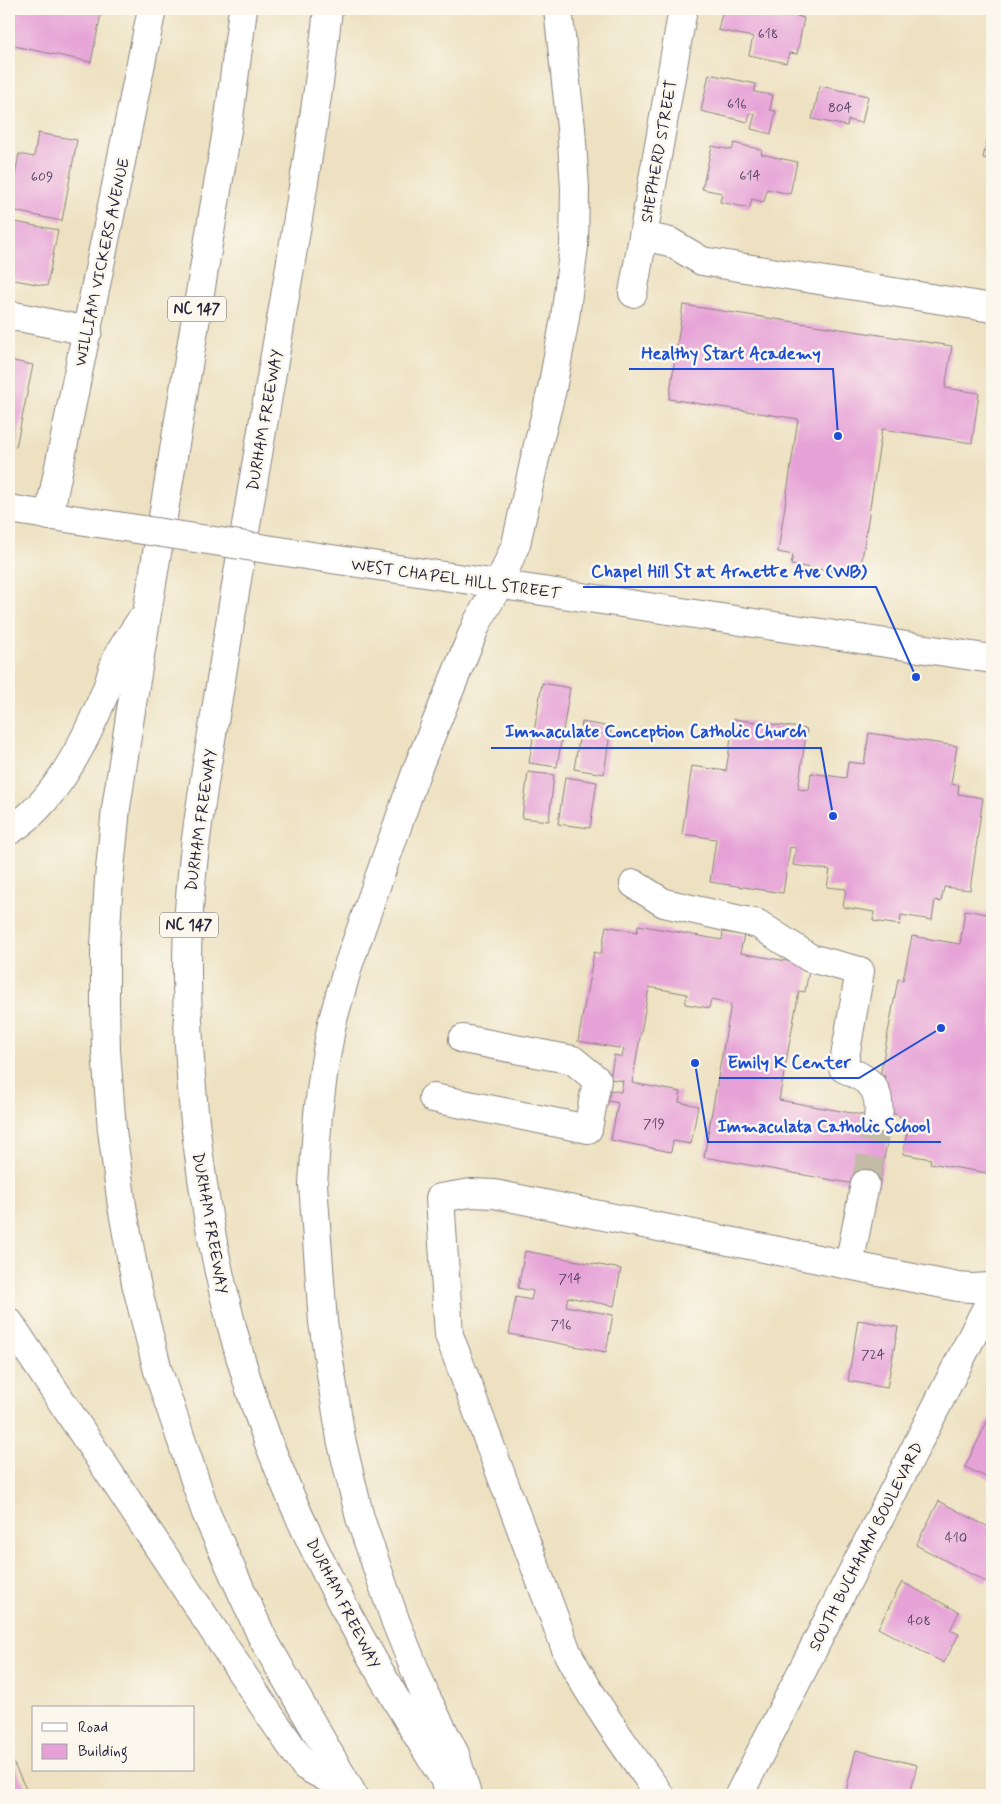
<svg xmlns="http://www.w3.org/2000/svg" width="1001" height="1804" viewBox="0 0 1001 1804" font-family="Mynerve,sans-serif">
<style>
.building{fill:#e6a1d7}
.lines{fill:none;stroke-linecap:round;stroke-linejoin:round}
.minor-tunnel{stroke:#c4bba6;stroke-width:28;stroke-dasharray:28 14;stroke-linecap:butt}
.minor-casing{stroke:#88827e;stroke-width:30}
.major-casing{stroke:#88827e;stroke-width:30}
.highway-casing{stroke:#88827e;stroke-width:30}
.minor{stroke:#fff;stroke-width:28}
.major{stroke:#fff;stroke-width:28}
.highway{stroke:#fff;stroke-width:28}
.major-bridge-casing{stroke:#88827e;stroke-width:30;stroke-linecap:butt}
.major-bridge{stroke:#fff;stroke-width:28}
.labels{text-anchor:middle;stroke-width:5;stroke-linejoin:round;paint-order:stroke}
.number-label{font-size:14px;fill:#534262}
.shield{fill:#fbf7ec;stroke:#636270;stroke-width:1}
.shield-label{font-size:15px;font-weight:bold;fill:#22223b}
.street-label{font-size:16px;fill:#22223b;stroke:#fbf7ec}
.leader{fill:none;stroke:#1d4ed8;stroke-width:2}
.callout-dot{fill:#1d4ed8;stroke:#fbf7ec;stroke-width:2}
.callout-label{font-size:18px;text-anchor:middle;font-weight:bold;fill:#1d4ed8;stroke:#fbf7ec;stroke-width:5;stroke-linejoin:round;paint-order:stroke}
</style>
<rect width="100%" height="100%" fill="#fbf7ec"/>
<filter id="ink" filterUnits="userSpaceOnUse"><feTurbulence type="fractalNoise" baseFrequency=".02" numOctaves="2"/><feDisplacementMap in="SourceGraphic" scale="10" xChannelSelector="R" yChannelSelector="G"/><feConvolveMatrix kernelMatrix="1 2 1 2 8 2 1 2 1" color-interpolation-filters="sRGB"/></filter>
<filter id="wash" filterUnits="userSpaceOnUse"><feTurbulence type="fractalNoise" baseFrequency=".0096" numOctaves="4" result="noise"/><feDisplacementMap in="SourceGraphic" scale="20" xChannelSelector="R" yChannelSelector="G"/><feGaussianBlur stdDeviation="1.12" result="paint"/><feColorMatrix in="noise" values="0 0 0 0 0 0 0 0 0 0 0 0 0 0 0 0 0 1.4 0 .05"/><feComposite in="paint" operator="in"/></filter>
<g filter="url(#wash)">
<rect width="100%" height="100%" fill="#ede1c1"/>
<g id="blocks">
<!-- building -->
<g class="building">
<path d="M 9,9 L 102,9 L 91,62 L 9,45 Z"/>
<path d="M 723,9 L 772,9 L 797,14 L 797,16 L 804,18 L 797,54 L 789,53 L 786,63 L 749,55 L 753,37 L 718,30 Z"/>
<path d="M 709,74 L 756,84 L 754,92 L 773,95 L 770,110 L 776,111 L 771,134 L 751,129 L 755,114 L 750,113 L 748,122 L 701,111 Z"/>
<path d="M 820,86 L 868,96 L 862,123 L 848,120 L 847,126 L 812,119 Z"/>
<path d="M 38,133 L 77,140 L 62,221 L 9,210 L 9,179 L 14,180 L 19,154 L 34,157 Z"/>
<path d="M 987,140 L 992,141 L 992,160 L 983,158 Z"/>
<path d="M 734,143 L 762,150 L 761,154 L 797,162 L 790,194 L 767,189 L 764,202 L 752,199 L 750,208 L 720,202 L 722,193 L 702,189 L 712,146 L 732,150 Z"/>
<path d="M 9,221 L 58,230 L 47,286 L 9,279 Z"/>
<path d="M 683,305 L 952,346 L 945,388 L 979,393 L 972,443 L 882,429 L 861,566 L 848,564 L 847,573 L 791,565 L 793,555 L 778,552 L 798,419 L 669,399 Z"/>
<path d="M 9,360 L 33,365 L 16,447 L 11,446 L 11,451 L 9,451 Z"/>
<path d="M 542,683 L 570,688 L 557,767 L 529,763 Z"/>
<path d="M 734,719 L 807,729 L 798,789 L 809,790 L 811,773 L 846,778 L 848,762 L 864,764 L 869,733 L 957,746 L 951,784 L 959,785 L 958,794 L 983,798 L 970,890 L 944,887 L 941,902 L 935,900 L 932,920 L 901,915 L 900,925 L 873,921 L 874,912 L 843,907 L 846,889 L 827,887 L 830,870 L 793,865 L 796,848 L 790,847 L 783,893 L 710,882 L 716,839 L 682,834 L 692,766 L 726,771 Z"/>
<path d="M 582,722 L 611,727 L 604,774 L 574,769 Z"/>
<path d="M 528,772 L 554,775 L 549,821 L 522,818 Z"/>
<path d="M 565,777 L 597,782 L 590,828 L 558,824 Z"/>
<path d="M 990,897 L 992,897 L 992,1174 L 930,1163 L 931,1159 L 903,1154 L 909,1121 L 885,1109 L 881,1103 L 885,1076 L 880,1076 L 898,979 L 903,980 L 912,936 L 960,944 L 965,910 L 987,914 Z"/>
<path d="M 638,925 L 722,940 L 723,932 L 744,935 L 740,953 L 810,965 L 805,992 L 799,991 L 779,1100 L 874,1117 L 891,1121 L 879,1186 L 861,1183 L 860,1185 L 704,1157 L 731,1004 L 711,1000 L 709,1008 L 685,1004 L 687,994 L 649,987 L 632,1083 L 681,1092 L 679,1102 L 698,1106 L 691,1144 L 673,1141 L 671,1152 L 611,1140 L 618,1103 L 608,1101 L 610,1090 L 621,1092 L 623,1081 L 610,1079 L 614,1055 L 622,1057 L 624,1049 L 578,1041 L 594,952 L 601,954 L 606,926 L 637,932 Z"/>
<path d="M 525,1251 L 621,1269 L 614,1306 L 568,1297 L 566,1306 L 613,1315 L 606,1352 L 509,1334 L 516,1297 L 531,1300 L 533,1291 L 518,1288 Z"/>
<path d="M 858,1320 L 898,1327 L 887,1388 L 848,1381 Z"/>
<path d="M 992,1374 L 992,1392 L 985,1389 Z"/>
<path d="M 988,1420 L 992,1422 L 992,1480 L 965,1467 Z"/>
<path d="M 939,1501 L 992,1529 L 992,1570 L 986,1582 L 916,1545 Z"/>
<path d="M 902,1582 L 959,1612 L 950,1630 L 959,1634 L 944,1663 L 878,1628 Z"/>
<path d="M 856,1750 L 917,1765 L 910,1795 L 862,1795 L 846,1791 Z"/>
<path d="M 9,1754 L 29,1795 L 9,1795 Z"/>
</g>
</g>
</g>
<g filter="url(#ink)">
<use href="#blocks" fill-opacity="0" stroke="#88827e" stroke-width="1"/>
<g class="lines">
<!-- minor-tunnel -->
<path class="minor-tunnel" d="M 865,1184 L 878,1119"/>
<!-- minor casing -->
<g class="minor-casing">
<g id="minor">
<path d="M 643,236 L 670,242 L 702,261 L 992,308"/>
<path d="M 633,293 L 683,9"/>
<path d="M 9,315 L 88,331"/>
<path d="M 49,516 L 152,9"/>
<path d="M 634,884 L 664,903 L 758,924 L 810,958 L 860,971 L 843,1068 C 869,1080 882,1086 878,1119"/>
<path d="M 433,1098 L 588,1129 L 597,1080 L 573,1060 L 463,1039"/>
<path d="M 849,1265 L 865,1184"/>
<path d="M 660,1795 C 627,1749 593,1702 567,1652 L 449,1335 L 440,1198 L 471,1193 L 494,1194 L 958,1287 L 971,1288 L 992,1287"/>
<path d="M 739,1795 L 992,1297"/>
</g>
</g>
<!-- major casing -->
<g class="major-casing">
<g id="major">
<path d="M 9,509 L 117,526"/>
<path d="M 325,558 L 992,659"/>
</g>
</g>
<!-- highway casing -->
<g class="highway-casing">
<g id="highway">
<path d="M 243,9 L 229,118 L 131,710 L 116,808 L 109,879 L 105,946 L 105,1003 L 106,1051 L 112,1130 L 122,1206 L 136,1283 L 158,1371 L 206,1513 L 262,1637 L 353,1795"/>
<path d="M 328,9 C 319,95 304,181 290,267 C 268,398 244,530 224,662 C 207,766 186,870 187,976 C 188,1112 207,1249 247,1380 C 293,1528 372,1664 454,1795"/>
<path d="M 9,831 C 54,804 85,742 104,695 C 110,683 112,668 118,656 C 125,643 133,632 141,620"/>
<path d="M 9,1322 L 269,1714 L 305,1766 L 349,1790"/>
<path d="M 467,1795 L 455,1754 L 425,1695 L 395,1620 L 360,1518 L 341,1439 L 323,1322 L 313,1184 L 318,1114 L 324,1068 L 332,1023 L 349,963 L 418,767 L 477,623 L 499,584 L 516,544 L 538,445 L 552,389 L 565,318 L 574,246 L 575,188 L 571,128 L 558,9"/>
</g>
</g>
<!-- minor -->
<use href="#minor" class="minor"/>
<!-- major -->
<use href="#major" class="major"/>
<!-- highway -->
<use href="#highway" class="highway"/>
<!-- major-bridge casing -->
<g class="major-bridge-casing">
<path id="major-bridge" d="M 117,526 L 325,558"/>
</g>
<!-- major-bridge -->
<use href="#major-bridge" class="major-bridge"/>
</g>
</g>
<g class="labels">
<!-- number labels -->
<g class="number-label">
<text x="768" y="38">618</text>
<text x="737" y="108">616</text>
<text x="840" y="112">804</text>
<text x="750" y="180">614</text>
<text x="42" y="181">609</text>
<text x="654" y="1128">719</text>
<text x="570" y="1283">714</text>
<text x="561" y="1329">716</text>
<text x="873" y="1359">724</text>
<text x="956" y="1542">410</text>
<text x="919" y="1625">408</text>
</g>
<!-- shield labels -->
<g class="shield">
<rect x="168" y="296.5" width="58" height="25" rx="4"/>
<rect x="160" y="912.5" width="58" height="25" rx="4"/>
</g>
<g class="shield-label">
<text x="197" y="314">NC 147</text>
<text x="189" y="930">NC 147</text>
</g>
<!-- street labels -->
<g class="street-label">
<text transform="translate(658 151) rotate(-80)" y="6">SHEPHERD STREET</text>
<text transform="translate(101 262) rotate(-78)" y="6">WILLIAM VICKERS AVENUE</text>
<text transform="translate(264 420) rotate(-80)" y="6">DURHAM FREEWAY</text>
<text transform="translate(456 578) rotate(8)" y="6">WEST CHAPEL HILL STREET</text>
<text transform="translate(200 820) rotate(-82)" y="6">DURHAM FREEWAY</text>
<text transform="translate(211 1223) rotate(80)" y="6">DURHAM FREEWAY</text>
<text transform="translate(865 1546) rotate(-63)" y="6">SOUTH BUCHANAN BOULEVARD</text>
<text transform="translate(344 1603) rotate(63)" y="6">DURHAM FREEWAY</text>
</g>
</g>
<!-- callouts -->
<path class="leader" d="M838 436L833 369H629M916 677L876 587H583M833 816L821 748H491M941 1028L859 1078H719M695 1063L708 1142H941"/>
<g class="callout-dot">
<circle cx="838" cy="436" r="5"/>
<circle cx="916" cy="677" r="5"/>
<circle cx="833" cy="816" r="5"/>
<circle cx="941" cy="1028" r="5"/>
<circle cx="695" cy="1063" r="5"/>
</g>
<g class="callout-label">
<text x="731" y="359">Healthy Start Academy</text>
<text x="729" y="577">Chapel Hill St at Arnette Ave (WB)</text>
<text x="656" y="737">Immaculate Conception Catholic Church</text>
<text x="789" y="1068">Emily K Center</text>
<text x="824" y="1132">Immaculata Catholic School</text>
</g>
<!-- margin -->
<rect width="1001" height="1804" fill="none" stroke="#fbf7ec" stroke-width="30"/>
<!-- legend -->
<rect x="32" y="1706" width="162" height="65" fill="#fbf7ec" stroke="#a4a2a5"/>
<rect x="42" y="1723" width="25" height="8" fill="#ffffff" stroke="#a4a2a5"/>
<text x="78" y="1732" font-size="15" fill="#22223b">Road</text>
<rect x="42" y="1744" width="25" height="15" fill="#e6a1d7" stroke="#a4a2a5"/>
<text x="78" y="1756" font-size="15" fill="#22223b">Building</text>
</svg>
